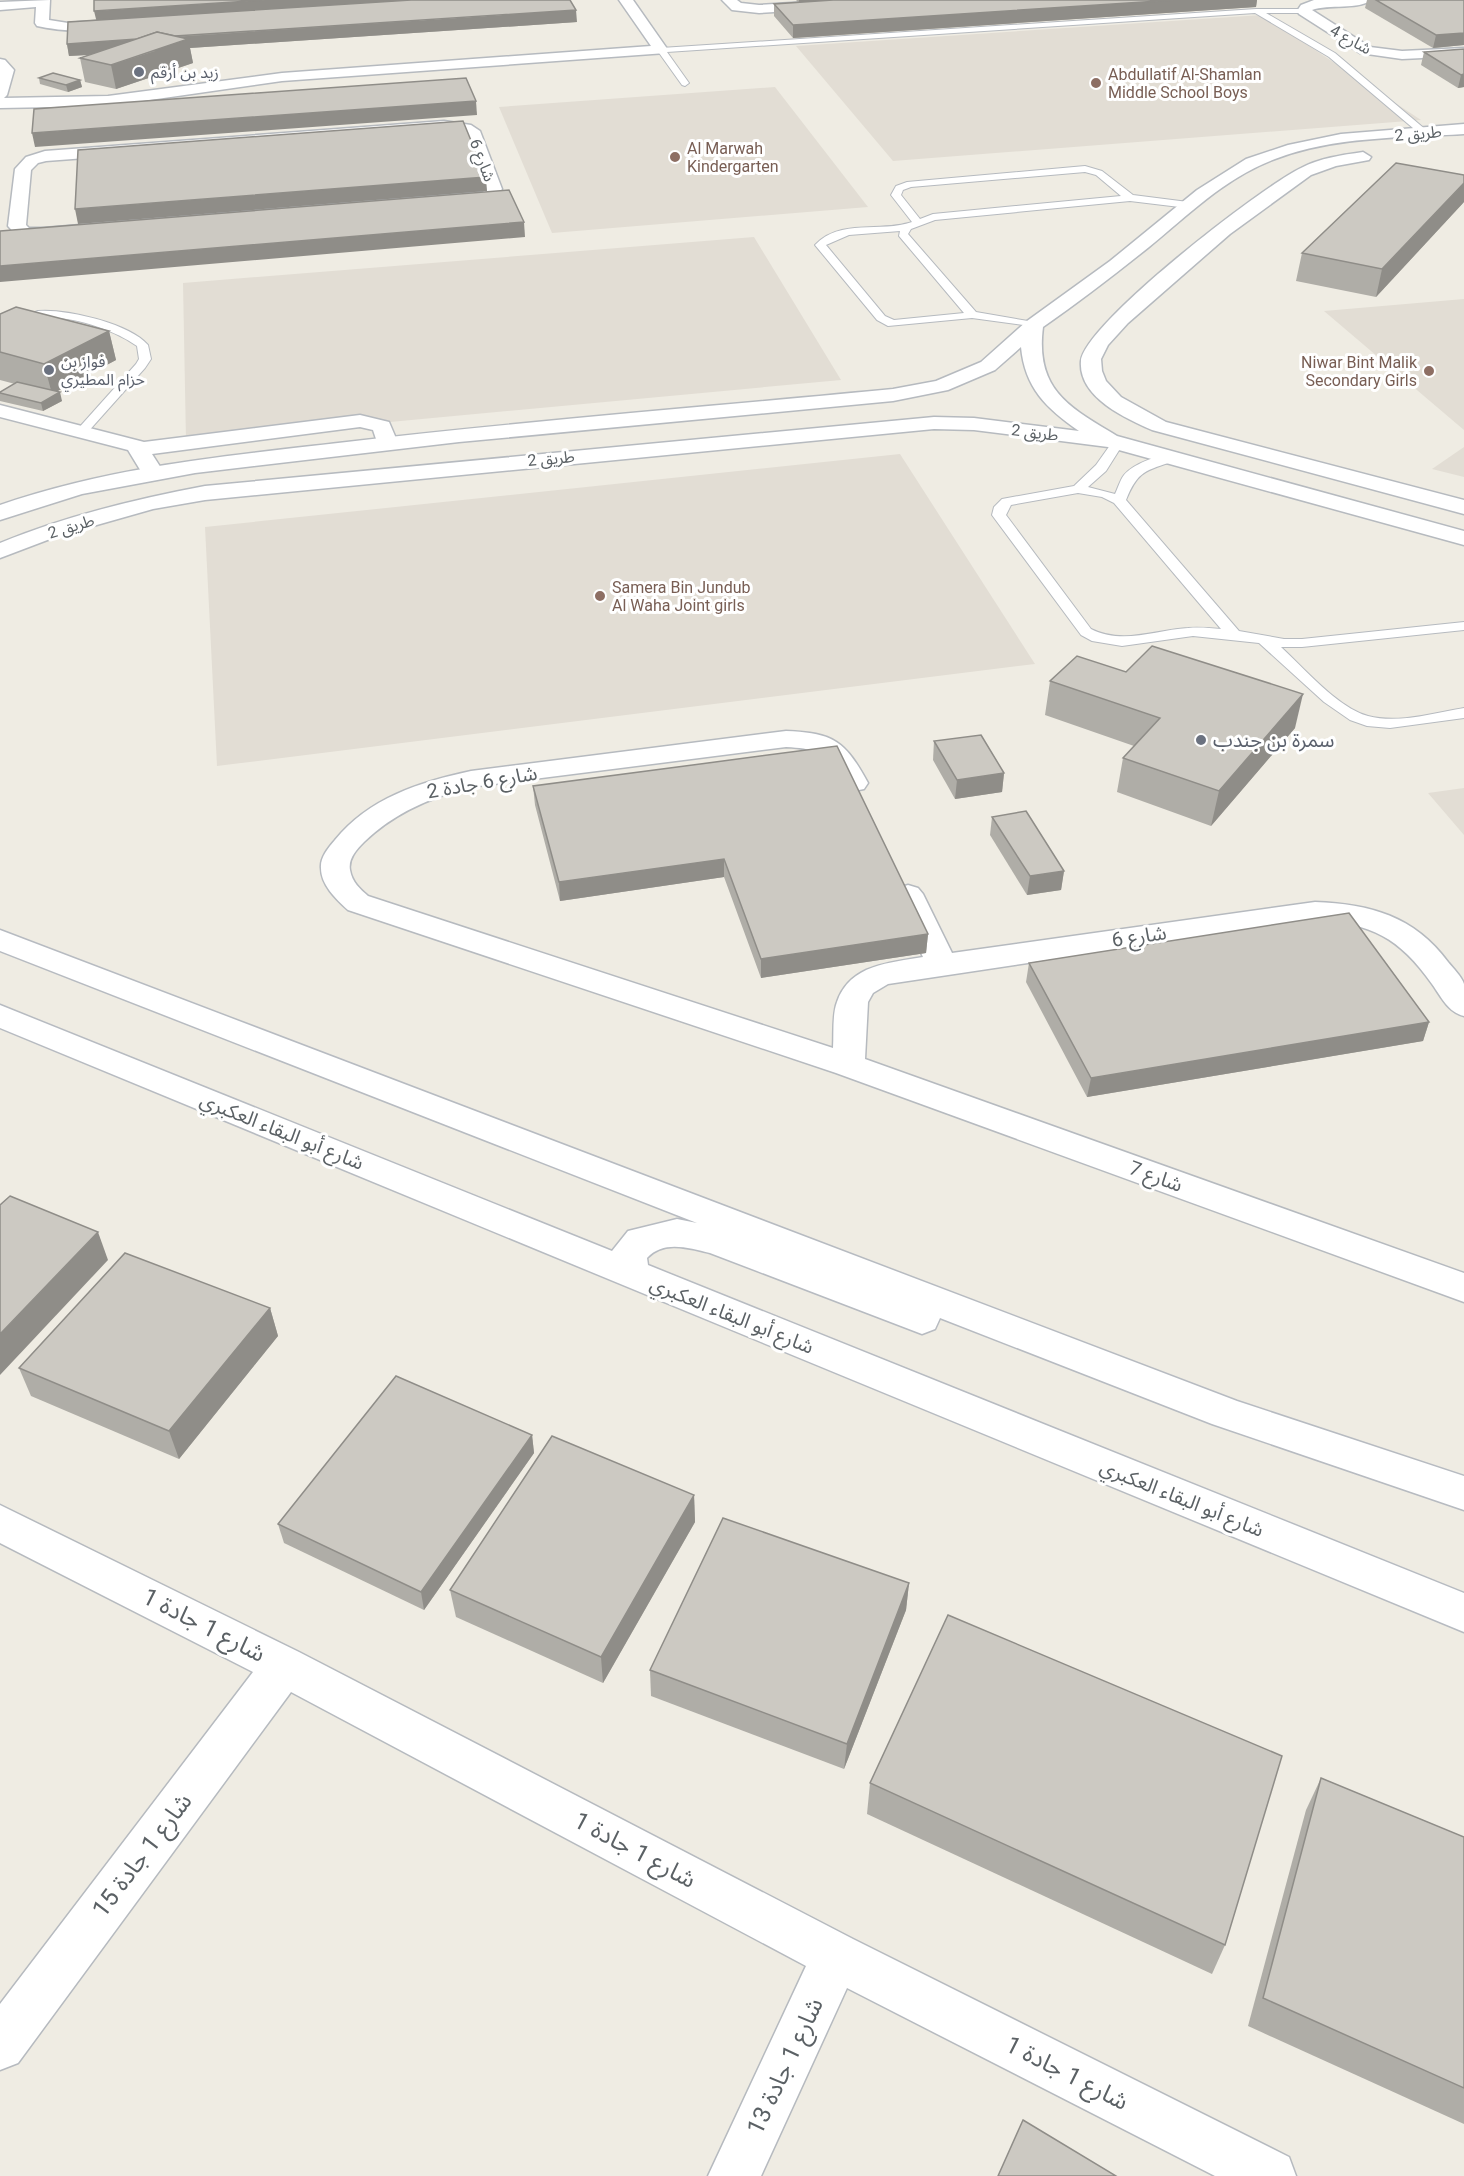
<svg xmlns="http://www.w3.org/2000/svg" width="1464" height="2176" viewBox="0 0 1464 2176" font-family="Roboto,'Noto Sans Arabic',sans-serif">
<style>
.education{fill:#e2ddd4}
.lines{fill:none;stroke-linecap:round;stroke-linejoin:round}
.service-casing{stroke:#b6babf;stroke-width:2}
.minor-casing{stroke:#b6babf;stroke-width:3}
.tertiary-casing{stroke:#b6babf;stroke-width:3}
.secondary-casing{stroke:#b7bbc1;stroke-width:3}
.service{fill:#fff;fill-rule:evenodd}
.minor{fill:#fff;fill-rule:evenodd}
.tertiary{fill:#fff;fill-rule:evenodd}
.secondary{fill:#fff;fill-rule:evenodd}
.wall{fill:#afada7}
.shaded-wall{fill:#8f8d88}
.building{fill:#ccc9c2;stroke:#8f8d88;stroke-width:1.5}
.worship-dot{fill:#6b7280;stroke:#fff;stroke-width:2}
.education-dot{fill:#8d6e63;stroke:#fff;stroke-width:2}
.labels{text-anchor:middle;stroke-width:6;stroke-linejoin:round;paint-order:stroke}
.far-street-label{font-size:16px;fill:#5b6165;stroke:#fff}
.far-worship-label{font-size:16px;fill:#5b616d;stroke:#fff;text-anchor:start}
.far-education-label{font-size:16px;fill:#785e54;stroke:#fff;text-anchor:start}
.worship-label{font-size:20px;fill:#5b616d;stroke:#fff;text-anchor:start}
.street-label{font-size:20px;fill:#5b6165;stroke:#fff}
.near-street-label{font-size:24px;fill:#5b6165;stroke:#fff}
</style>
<rect width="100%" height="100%" fill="#efece3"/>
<!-- education -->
<g class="education">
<path d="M 1262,15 L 1421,120 L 893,161 L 796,46 Z"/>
<path d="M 775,87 L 868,207 L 552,233 L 499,107 Z"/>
<path d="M 754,237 L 841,380 L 186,441 L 183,283 Z"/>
<path d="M 1464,299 L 1464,430 L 1324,311 Z"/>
<path d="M 1464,447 L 1464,477 L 1432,469 Z"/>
<path d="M 900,454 L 1035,664 L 217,766 L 205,527 Z"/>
<path d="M 1464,788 L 1464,835 L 1428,793 Z"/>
</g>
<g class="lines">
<!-- service casing -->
<g class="service-casing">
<g id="service">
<path d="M 1256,9 L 1307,9 L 1307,13 L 1266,13 L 1335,53 L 1426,130 L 1426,134 L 1420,134 L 1329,57 L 1255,13 L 667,52 L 689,83 L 685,86 L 682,85 L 657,50 L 661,48 Z"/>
<path d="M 1085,166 L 1102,171 L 1133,195 L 1188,202 L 1193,205 L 1188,208 L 1130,201 L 935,220 L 911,229 L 908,234 L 976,312 L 1034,322 L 1040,325 L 1038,327 L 972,318 L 888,326 L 877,320 L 815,245 C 840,218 881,233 912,222 L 891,195 L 896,186 L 907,182 ZM 1085,172 L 1096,175 L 1121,196 L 933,214 L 920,219 L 901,195 L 903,190 L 911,187 ZM 900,231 L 899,236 L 964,313 L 894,320 L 885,316 L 826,245 L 849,235 Z"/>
<path d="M 38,311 C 66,309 129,323 148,345 L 151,359 L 145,368 L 86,434 L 78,434 L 76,431 L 136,364 L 139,359 L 137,346 C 114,329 63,312 35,319 C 22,321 12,329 0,332 L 0,325 Z"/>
<path d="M 1117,440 L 1123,444 L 1106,471 L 1088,487 L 1115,494 C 1118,488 1120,480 1124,475 C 1133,464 1161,453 1174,455 L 1176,458 L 1174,461 C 1146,471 1138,470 1126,500 L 1239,631 L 1284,639 L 1302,639 L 1464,622 L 1464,630 L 1302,647 L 1281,647 C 1304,668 1338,708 1368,716 C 1398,724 1434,713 1464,708 L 1464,718 L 1390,728 L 1367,726 L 1350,720 L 1324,702 L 1259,643 L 1193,636 L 1122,646 L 1092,641 L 1081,635 L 992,515 L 994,507 L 1002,499 L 1074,486 L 1096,465 L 1113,441 ZM 1078,493 L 1102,497 L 1114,503 L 1221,629 C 1210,628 1199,627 1188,628 C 1155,630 1123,645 1091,629 L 1006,515 L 1011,505 Z"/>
</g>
</g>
<!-- minor casing -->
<g class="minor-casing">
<g id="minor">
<path d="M 50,0 L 49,20 L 68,23 L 113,20 L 120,24 C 107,36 54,30 37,26 L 35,23 L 36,7 L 0,10 L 0,2 Z"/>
<path d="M 619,0 L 633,0 L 668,50 L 666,53 L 282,81 L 108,106 L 0,108 L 0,59 L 5,60 L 14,70 L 7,95 L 4,98 L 108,96 L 282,73 L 651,46 Z"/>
<path d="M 722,0 L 737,0 L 741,3 L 759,5 L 841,0 L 913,0 L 906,4 L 759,13 L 732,10 Z"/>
<path d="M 1314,0 L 1371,0 C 1360,10 1328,4 1312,10 L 1370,47 L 1402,51 L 1464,48 L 1464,56 L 1402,59 L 1360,53 L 1299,14 L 1297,11 L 1301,5 Z"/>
<path d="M 444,121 L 471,125 L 480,131 L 502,189 L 495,200 L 472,205 L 44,238 L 18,237 L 8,226 L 15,169 L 26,157 L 45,151 ZM 444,131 L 462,132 L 467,136 L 486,189 L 483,192 L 44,228 L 29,228 L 26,225 L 31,170 L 38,163 L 46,161 Z"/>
<path d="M 0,405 L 144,442 L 360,415 L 389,422 L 398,443 L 395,448 L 387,449 L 379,448 L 373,430 L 360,427 L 152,454 L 161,468 L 158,473 L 150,475 L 142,473 L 128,450 L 0,417 Z"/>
<path d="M 786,731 C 834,733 845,741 868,783 L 864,789 L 854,791 L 844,789 C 823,758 829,749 786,747 L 471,787 C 431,797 394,813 364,842 C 356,850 348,859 350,870 C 352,882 360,889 368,896 L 833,1048 C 834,1034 832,1015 837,1002 C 850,964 890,963 923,957 L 893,894 L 898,888 L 908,885 L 918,888 L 923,894 L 952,953 L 1315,902 C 1370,904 1414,916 1448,962 C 1453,968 1462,977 1464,984 C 1464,993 1464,1007 1464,1016 C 1448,1012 1442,998 1432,984 C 1400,938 1371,923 1315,920 L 888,984 L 873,993 L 868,1002 L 865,1059 L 1464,1273 L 1464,1302 L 836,1073 L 348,910 C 336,899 321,885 321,868 C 320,858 328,848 335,840 C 369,798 420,782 471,771 Z"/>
<path d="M 0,1505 L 299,1652 L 853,1939 L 1289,2157 L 1296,2176 L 1215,2176 L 847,1988 L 761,2176 L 708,2176 L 806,1966 L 291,1692 L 18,2063 L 0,2070 L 0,2004 L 253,1672 L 0,1543 Z"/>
</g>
</g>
<!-- tertiary casing -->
<g class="tertiary-casing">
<g id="tertiary">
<path d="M 1464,124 L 1464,134 C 1402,138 1334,136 1275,159 C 1226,177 1188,215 1149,247 C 1114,275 1079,302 1043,327 C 1035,390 1069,407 1117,436 L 1464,531 L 1464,545 L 1108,447 L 974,430 L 934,429 L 205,500 L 153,509 L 58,536 L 0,558 L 0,543 C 66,516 135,499 205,486 L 934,417 L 974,418 L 1079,431 C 1046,408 1025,388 1021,347 L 995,370 L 948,390 L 893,401 L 459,442 L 195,473 L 82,494 L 0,520 L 0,505 C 109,467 224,456 338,443 C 523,421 708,407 893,389 L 936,381 L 981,362 L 1027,321 L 1110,261 L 1197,190 L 1246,159 L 1288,145 L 1341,134 Z"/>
<path d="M 1363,152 L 1371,157 L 1369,160 L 1336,166 L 1311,175 L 1230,234 L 1128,323 L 1108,345 L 1101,359 L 1102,371 L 1106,381 L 1121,397 L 1166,422 L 1464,500 L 1464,514 L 1152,430 C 1125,418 1078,397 1081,361 C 1085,323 1263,186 1301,168 C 1320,158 1342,155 1363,152 Z"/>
</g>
</g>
<!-- secondary casing -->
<g class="secondary-casing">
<path id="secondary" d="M 0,930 L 1237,1401 L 1464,1476 L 1464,1510 L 1212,1424 L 940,1318 L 935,1329 L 922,1334 L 710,1253 C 688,1248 664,1240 647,1258 L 648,1265 L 1464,1593 L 1464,1632 L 0,1028 L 0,1005 L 612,1251 L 628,1231 L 677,1219 L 697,1223 L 0,951 Z"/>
</g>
<!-- service -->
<use href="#service" class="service"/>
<!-- minor -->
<use href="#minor" class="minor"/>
<!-- tertiary -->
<use href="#tertiary" class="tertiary"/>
<!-- secondary -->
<use href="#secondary" class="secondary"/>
</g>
<!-- wall -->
<g class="wall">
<path d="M 796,0 L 1257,0 L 1256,7 L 793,38 L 774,16 L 774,4 L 798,2 Z"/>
<path d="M 1367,0 L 1464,0 L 1464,45 L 1433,48 L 1365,8 Z"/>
<path d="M 96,20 L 577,22 L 190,48 L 193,63 L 116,89 L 85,82 L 80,58 L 88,55 L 69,56 L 67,44 Z"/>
<path d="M 1464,49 L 1464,87 L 1458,88 L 1421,65 L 1424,52 Z"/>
<path d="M 39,78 L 80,80 L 82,87 L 68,92 L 40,84 Z"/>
<path d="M 1464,202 L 1376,297 L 1296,281 L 1302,253 Z"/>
<path d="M 0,314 L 109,331 L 116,360 L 56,392 L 62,401 L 43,411 L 0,401 L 0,392 L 15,384 L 0,380 Z"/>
<path d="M 1126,672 L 1295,728 L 1211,826 L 1117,792 L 1123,758 L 1134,746 L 1045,715 L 1050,681 Z"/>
<path d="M 934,741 L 1004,773 L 1002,792 L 955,799 L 933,760 Z"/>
<path d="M 533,786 L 928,934 L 926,953 L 761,978 L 724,877 L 560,901 L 535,805 Z"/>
<path d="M 992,817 L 1064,871 L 1061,890 L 1027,895 L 990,835 Z"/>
<path d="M 1029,963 L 1429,1022 L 1423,1041 L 1087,1097 L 1026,982 Z"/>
<path d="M 270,1308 L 278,1336 L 179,1459 L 31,1396 L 19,1368 Z"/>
<path d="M 532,1435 L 534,1453 L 424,1610 L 284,1543 L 278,1524 Z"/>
<path d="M 694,1495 L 695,1522 L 603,1683 L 456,1617 L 450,1590 Z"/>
<path d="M 909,1583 L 906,1610 L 844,1769 L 651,1696 L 650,1670 Z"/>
<path d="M 1321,1778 L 1464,1837 L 1464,2124 L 1248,2026 L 1306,1810 Z"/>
<path d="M 870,1783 L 1225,1945 L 1212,1974 L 867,1814 Z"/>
</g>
<!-- shaded-wall -->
<g class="shaded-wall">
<path d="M 265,0 L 457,0 L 97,23 L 94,11 Z"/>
<path d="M 799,0 L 852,0 L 799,3 Z"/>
<path d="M 1174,0 L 1257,0 L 1256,7 L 793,38 L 793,25 Z"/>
<path d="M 576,10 L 577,22 L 190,48 L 193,63 L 116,89 L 111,65 L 155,51 L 69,56 L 67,44 Z"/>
<path d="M 1464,33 L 1464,45 L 1433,48 L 1436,35 Z"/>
<path d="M 1464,74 L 1464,87 L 1458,88 L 1461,75 Z"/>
<path d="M 80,80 L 82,87 L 68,92 L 66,85 Z"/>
<path d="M 476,101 L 477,115 L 35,147 L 32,133 Z"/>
<path d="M 486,177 L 487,191 L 78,224 L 75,209 Z"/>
<path d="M 1464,183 L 1464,202 L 1376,297 L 1382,269 Z"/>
<path d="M 524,222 L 525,237 L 0,282 L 0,266 Z"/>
<path d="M 109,331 L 116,360 L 52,394 L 44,364 Z"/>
<path d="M 60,392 L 62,401 L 43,411 L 41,403 Z"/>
<path d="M 1303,694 L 1295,728 L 1211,826 L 1219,791 Z"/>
<path d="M 1004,773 L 1002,792 L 955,799 L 957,780 Z"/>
<path d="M 724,859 L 724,877 L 560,901 L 559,882 Z"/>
<path d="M 1064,871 L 1061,890 L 1027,895 L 1030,876 Z"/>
<path d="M 928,934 L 926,953 L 761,978 L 761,959 Z"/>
<path d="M 1429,1022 L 1423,1041 L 1087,1097 L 1091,1078 Z"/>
<path d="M 98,1232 L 108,1260 L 0,1375 L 0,1334 Z"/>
<path d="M 270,1308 L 278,1336 L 179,1459 L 169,1431 Z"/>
<path d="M 532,1435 L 534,1453 L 424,1610 L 421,1592 Z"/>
<path d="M 694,1495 L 695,1522 L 603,1683 L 601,1657 Z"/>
<path d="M 909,1583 L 906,1610 L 844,1769 L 847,1744 Z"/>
</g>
<!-- building -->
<g class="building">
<path d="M 94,0 L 265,0 L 94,11 Z"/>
<path d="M 411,0 L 570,0 L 576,10 L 175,36 L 157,32 L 137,39 L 67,44 L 68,22 Z"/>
<path d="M 833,0 L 1174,0 L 793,25 L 774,4 Z"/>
<path d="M 1376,0 L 1464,0 L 1464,33 L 1436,35 Z"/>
<path d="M 157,32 L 188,39 L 111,65 L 80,58 Z"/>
<path d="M 1464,49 L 1464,74 L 1461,75 L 1424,52 Z"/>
<path d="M 53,73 L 80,80 L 66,85 L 39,78 Z"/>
<path d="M 466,78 L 476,101 L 32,133 L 34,109 Z"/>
<path d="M 463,121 L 486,177 L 75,209 L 78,150 Z"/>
<path d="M 1396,163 L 1464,175 L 1464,183 L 1382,269 L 1302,253 Z"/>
<path d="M 509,190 L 524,222 L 0,266 L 0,231 Z"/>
<path d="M 16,307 L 109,331 L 44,364 L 0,352 L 0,314 Z"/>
<path d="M 17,382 L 60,392 L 41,403 L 0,393 L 0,392 Z"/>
<path d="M 1152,646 L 1303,694 L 1219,791 L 1123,758 L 1160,718 L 1050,681 L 1077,656 L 1126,672 Z"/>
<path d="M 981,735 L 1004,773 L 957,780 L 934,741 Z"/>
<path d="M 837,746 L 928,934 L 761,959 L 724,859 L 559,882 L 533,786 Z"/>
<path d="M 1026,811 L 1064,871 L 1030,876 L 992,817 Z"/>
<path d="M 1349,913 L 1429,1022 L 1091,1078 L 1029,963 Z"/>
<path d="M 10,1196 L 98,1232 L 0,1334 L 0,1205 Z"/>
<path d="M 125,1253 L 270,1308 L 169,1431 L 19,1368 Z"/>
<path d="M 396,1376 L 532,1435 L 421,1592 L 278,1524 Z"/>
<path d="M 552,1436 L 694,1495 L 601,1657 L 450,1590 Z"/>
<path d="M 723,1518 L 909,1583 L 847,1744 L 650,1670 Z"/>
<path d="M 948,1615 L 1282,1756 L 1225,1945 L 870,1783 Z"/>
<path d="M 1321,1778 L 1464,1837 L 1464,2088 L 1263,1998 Z"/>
<path d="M 1023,2120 L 1116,2176 L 998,2176 Z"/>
</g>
<!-- markers -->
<g class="worship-dot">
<circle cx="139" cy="72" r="6"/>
<circle cx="49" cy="370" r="6"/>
<circle cx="1201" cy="740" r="6"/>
</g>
<g class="education-dot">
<circle cx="1096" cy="83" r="6"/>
<circle cx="675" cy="157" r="6"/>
<circle cx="1429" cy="371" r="6"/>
<circle cx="600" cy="596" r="6"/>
</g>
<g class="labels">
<!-- far-street labels -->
<g class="far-street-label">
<text transform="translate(1351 39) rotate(29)" y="6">شارع 4</text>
<text transform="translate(1418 133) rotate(-5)" y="6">طريق 2</text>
<text transform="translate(483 160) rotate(69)" y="6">شارع 6</text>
<text transform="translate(1035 432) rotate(7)" y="6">طريق 2</text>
<text transform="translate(551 458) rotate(-5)" y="6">طريق 2</text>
<text transform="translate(71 526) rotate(-17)" y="6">طريق 2</text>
</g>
<!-- far-worship labels -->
<g class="far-worship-label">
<text x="151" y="78">زيد بن أرقم</text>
<text x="61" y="367">فواز بن<tspan x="61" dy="18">حزام المطيري</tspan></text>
</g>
<!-- far-education labels -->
<g class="far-education-label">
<text x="1108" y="80">Abdullatif Al-Shamlan<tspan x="1108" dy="18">Middle School Boys</tspan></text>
<text x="687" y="154">Al Marwah<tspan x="687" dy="18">Kindergarten</tspan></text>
<text x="1417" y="368" text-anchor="end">Niwar Bint Malik<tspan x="1417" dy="18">Secondary Girls</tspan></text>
<text x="612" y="593">Samera Bin Jundub<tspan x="612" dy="18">Al Waha Joint girls</tspan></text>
</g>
<!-- worship labels -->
<g class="worship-label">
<text x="1213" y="747">سمرة بن جندب</text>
</g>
<!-- street labels -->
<g class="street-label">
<text transform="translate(482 782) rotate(-10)" y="7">شارع 6 جادة 2</text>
<text transform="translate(1139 936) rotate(-8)" y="7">شارع 6</text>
<text transform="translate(282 1131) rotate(22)" y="7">شارع أبو البقاء العكبري</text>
<text transform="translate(1156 1176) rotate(20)" y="7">شارع 7</text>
<text transform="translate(732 1315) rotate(22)" y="7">شارع أبو البقاء العكبري</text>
<text transform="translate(1182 1498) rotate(22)" y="7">شارع أبو البقاء العكبري</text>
</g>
<!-- near-street labels -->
<g class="near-street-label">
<text transform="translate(204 1625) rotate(27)" y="8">شارع 1 جادة 1</text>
<text transform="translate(635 1850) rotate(28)" y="8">شارع 1 جادة 1</text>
<text transform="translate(142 1855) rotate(-53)" y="8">شارع 1 جادة 15</text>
<text transform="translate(785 2066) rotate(-65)" y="8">شارع 1 جادة 13</text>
<text transform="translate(1067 2073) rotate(27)" y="8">شارع 1 جادة 1</text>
</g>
</g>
</svg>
